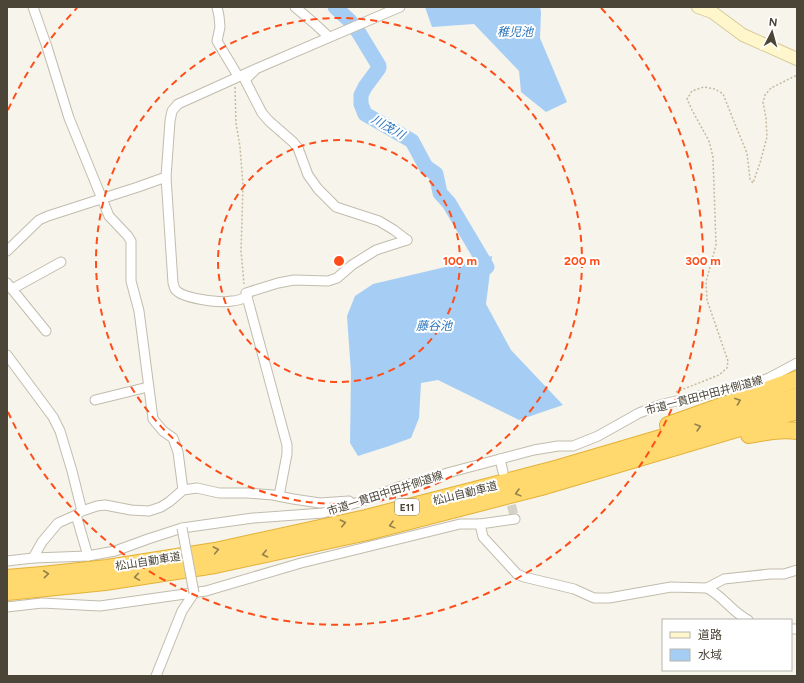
<svg xmlns="http://www.w3.org/2000/svg" width="804" height="683" viewBox="0 0 804 683" font-family="Figtree,'Noto Sans JP',sans-serif">
<style>
.water{fill:#a6cef4}
.lines{fill:none;stroke-linecap:round;stroke-linejoin:round}
.river{stroke:#a6cef4;stroke-width:15}
.street-tunnel{stroke:#d4d1c7;stroke-width:9;stroke-dasharray:9 4.5;stroke-linecap:butt}
.street-casing{stroke:#c2bcad;stroke-width:11}
.secondary-casing{stroke:#d7cb9a;stroke-width:14}
.highway-casing{stroke:#e4b137;stroke-width:18}
.path{stroke:#c5ba9e;stroke-width:1.5;stroke-dasharray:2 2;stroke-linecap:butt}
.street{stroke:#fff;stroke-width:9}
.secondary{stroke:#fff6cc;stroke-width:12}
.highway{stroke:#ffd96d;stroke-width:16}
.street-bridge-casing{stroke:#c2bcad;stroke-width:11;stroke-linecap:butt}
.street-bridge{stroke:#fff;stroke-width:9}
.oneway{stroke:#93804d}
.ring{fill:none;stroke:#ff4d19;stroke-width:2;stroke-dasharray:7 5}
.labels{text-anchor:middle;stroke-width:4;stroke-linejoin:round;paint-order:stroke}
.shield{fill:#fff;stroke:#817d74;stroke-width:1}
.shield-label{font-size:10px;font-weight:bold;fill:#4b4538}
.street-label{font-size:11px;fill:#4b4538;stroke:#fff}
.water-label{font-size:12px;font-style:italic;fill:#2b75bd;stroke:#fff}
.centre{fill:#ff4d19;stroke:#fff;stroke-width:2}
.ring-label{font-size:12px;text-anchor:middle;font-weight:bold;fill:#ff4d19;stroke:#fff;stroke-width:4;stroke-linejoin:round;paint-order:stroke}
</style>
<rect width="100%" height="100%" fill="#f6f4eb"/>
<!-- water -->
<g class="water">
<path d="M 425,7 L 540,7 L 541,12 L 540,38 L 567,102 L 546,112 L 521,92 L 519,71 L 474,24 L 432,27 Z"/>
<path d="M 492,256 L 486,304 L 511,350 L 563,405 L 519,420 L 438,380 L 421,383 L 419,418 L 411,438 L 389,446 L 358,456 L 350,443 L 351,373 L 347,316 L 355,296 L 373,284 Z"/>
</g>
<g class="lines">
<!-- river -->
<path class="river" d="M 335,7 L 350,21 L 359,33 L 379,66 L 379,68 L 365,87 L 361,95 L 361,104 L 365,114 L 412,141 L 426,167 L 436,174 L 440,193 L 449,203 L 487,267"/>
<!-- street-tunnel -->
<path class="street-tunnel" d="M 508,492 L 515,519"/>
<!-- street casing -->
<g class="street-casing">
<g id="street">
<path d="M 33,7 L 47,47 L 69,118 L 109,216 L 127,235 L 131,241 L 131,281 L 139,311 L 153,419 L 163,431 L 173,438 L 178,452 L 183,490"/>
<path d="M 217,7 L 219,16 L 220,27 L 217,41 L 238,76"/>
<path d="M 295,7 L 315,24 L 329,37"/>
<path d="M 254,71 L 245,80 L 262,113 L 269,121 L 293,142 L 298,148 L 308,175 L 318,189 L 336,207 L 379,221 L 394,230 L 407,240"/>
<path d="M 7,251 L 39,220 L 48,216 L 138,187 L 166,177"/>
<path d="M 7,283 L 46,331"/>
<path d="M 12,289 L 61,262"/>
<path d="M 247,297 C 242,299 237,301 232,301 C 220,303 182,299 175,289 C 174,287 174,285 173,283 L 166,177 L 170,121 L 172,111 L 178,104 L 196,96 L 258,68 L 400,7"/>
<path d="M 7,355 L 53,417 L 60,431 L 72,471 L 82,511"/>
<path d="M 95,400 L 148,387"/>
<path d="M 500,459 L 503,472"/>
<path d="M 279,496 L 287,454 L 287,445 L 246,293 L 278,283 L 294,280 L 328,281 L 337,278 L 352,265 L 376,250 L 407,240"/>
<path d="M 76,515 L 88,556"/>
<path d="M 480,524 L 483,537 L 517,574 L 524,577 L 574,589 L 594,598 L 609,598 L 671,587 L 707,588 C 723,596 732,612 748,620"/>
<path d="M 33,558 L 42,542 L 58,523 L 76,515 L 82,511 L 97,506 L 105,505 L 131,510 L 149,511 L 161,507 L 169,502 L 183,490 L 197,488 L 219,493 L 247,493 L 273,495 L 293,499 L 320,503 L 349,501"/>
<path d="M 7,561 L 33,558 L 88,556 L 115,551 L 148,539 L 182,528 L 253,518 L 323,513 L 365,500 L 398,487 L 451,472 L 534,450 L 558,446 L 573,446 L 598,436 L 639,413 L 663,404 L 752,384 L 769,378 L 797,363"/>
<path d="M 707,588 L 724,579 L 770,574 L 784,574 L 797,570"/>
<path d="M 7,607 L 42,603 L 100,606 L 206,591 L 301,563 L 334,555 L 460,524 L 480,524 L 515,519"/>
<path d="M 791,629 L 797,629"/>
<path d="M 156,676 L 182,611 L 194,593"/>
</g>
</g>
<!-- secondary casing -->
<g class="secondary-casing">
<path id="secondary" d="M 698,7 L 712,12 L 743,35 L 797,59"/>
</g>
<!-- highway casing -->
<g class="highway-casing">
<g id="highway">
<path d="M 668,425 L 797,379"/>
<path d="M 749,435 C 765,432 781,429 797,431"/>
<path d="M 7,578 L 42,575 L 107,568 L 215,551 L 366,518 L 559,468 L 722,420 L 797,396"/>
<path d="M 7,592 L 105,582 L 215,565 L 367,532 L 541,487 L 797,411"/>
</g>
</g>
<!-- path -->
<g class="path">
<path d="M 235,87 L 236,123 L 240,147 L 243,185 L 241,251 L 244,284"/>
<path d="M 676,392 L 719,375 L 727,368 L 728,361 L 707,300 L 706,282 L 716,245 L 713,157 L 709,141 L 692,110 L 687,99 L 692,91 L 704,87 L 715,89 L 723,94 L 735,124 L 747,153 L 750,179 L 753,183 L 760,163 L 767,137 L 766,118 L 763,102 L 765,95 L 771,88 L 797,75"/>
</g>
<!-- street -->
<use href="#street" class="street"/>
<!-- secondary -->
<use href="#secondary" class="secondary"/>
<!-- highway -->
<use href="#highway" class="highway"/>
<!-- street-bridge casing -->
<g class="street-bridge-casing">
<path id="street-bridge" d="M 182,528 L 194,593"/>
</g>
<!-- street-bridge -->
<use href="#street-bridge" class="street-bridge"/>
</g>
<!-- one-way arrows -->
<defs><path id="oneway-chevron" d="M-2-3.5L2.5 0L-2 3.5" fill="none" stroke-width="1.6" stroke-linecap="round" stroke-linejoin="round"/></defs>
<g class="oneway">
<use href="#oneway-chevron" transform="translate(738 401) rotate(-20)"/>
<use href="#oneway-chevron" transform="translate(698 427) rotate(-16)"/>
<use href="#oneway-chevron" transform="translate(518 493) rotate(165)"/>
<use href="#oneway-chevron" transform="translate(343 523) rotate(-12)"/>
<use href="#oneway-chevron" transform="translate(392 525) rotate(165)"/>
<use href="#oneway-chevron" transform="translate(216 550) rotate(-11)"/>
<use href="#oneway-chevron" transform="translate(265 554) rotate(168)"/>
<use href="#oneway-chevron" transform="translate(46 574) rotate(-6)"/>
<use href="#oneway-chevron" transform="translate(137 577) rotate(171)"/>
</g>
<!-- distance rings -->
<g class="ring">
<circle cx="339" cy="261" r="121"/>
<circle cx="339" cy="261" r="243"/>
<path d="M8 110A364 364 0 0 1 77 8M601 8A364 364 0 1 1 8 412"/>
</g>
<g class="labels">
<!-- shield labels -->
<rect class="shield" x="395" y="499" width="24" height="16" rx="3"/>
<g class="shield-label">
<text x="407" y="511">E11</text>
</g>
<!-- street labels -->
<g class="street-label">
<text transform="translate(704 395) rotate(-15)" y="4">市道一貫田中田井側道線</text>
<text transform="translate(385 493) rotate(-18)" y="4">市道一貫田中田井側道線</text>
<text transform="translate(465 493) rotate(-14)" y="4">松山自動車道</text>
<text transform="translate(148 561) rotate(-9)" y="4">松山自動車道</text>
</g>
<!-- water labels -->
<g class="water-label">
<text x="515" y="36">稚児池</text>
<text transform="translate(388 127) rotate(30)" y="4">川茂川</text>
<text x="434" y="330">藤谷池</text>
</g>
</g>
<circle cx="339" cy="261" r="6" class="centre"/>
<g class="ring-label">
<text x="460" y="265">100 m</text>
<text x="582" y="265">200 m</text>
<text x="703" y="265">300 m</text>
</g>
<!-- border -->
<rect width="804" height="683" fill="none" stroke="#4b4538" stroke-width="16"/>
<!-- legend -->
<rect x="662" y="619" width="130" height="52" fill="#ffffff" stroke="#b7b5af"/>
<rect x="670" y="632" width="20" height="6" fill="#fff6cc" stroke="#b7b5af"/>
<text x="698" y="639" font-size="12" fill="#4b4538">道路</text>
<rect x="670" y="649" width="20" height="12" fill="#a6cef4" stroke="#b7b5af"/>
<text x="698" y="659" font-size="12" fill="#4b4538">水域</text>
<!-- north arrow -->
<g transform="translate(772 32) rotate(6)" stroke="#ffffff" stroke-width="3" paint-order="stroke">
<path d="M0-3L7 15L0 10L-7 15Z" fill="#4b4538"/>
<text y="-6" font-size="11" font-weight="bold" text-anchor="middle" fill="#4b4538">N</text>
</g>
</svg>
